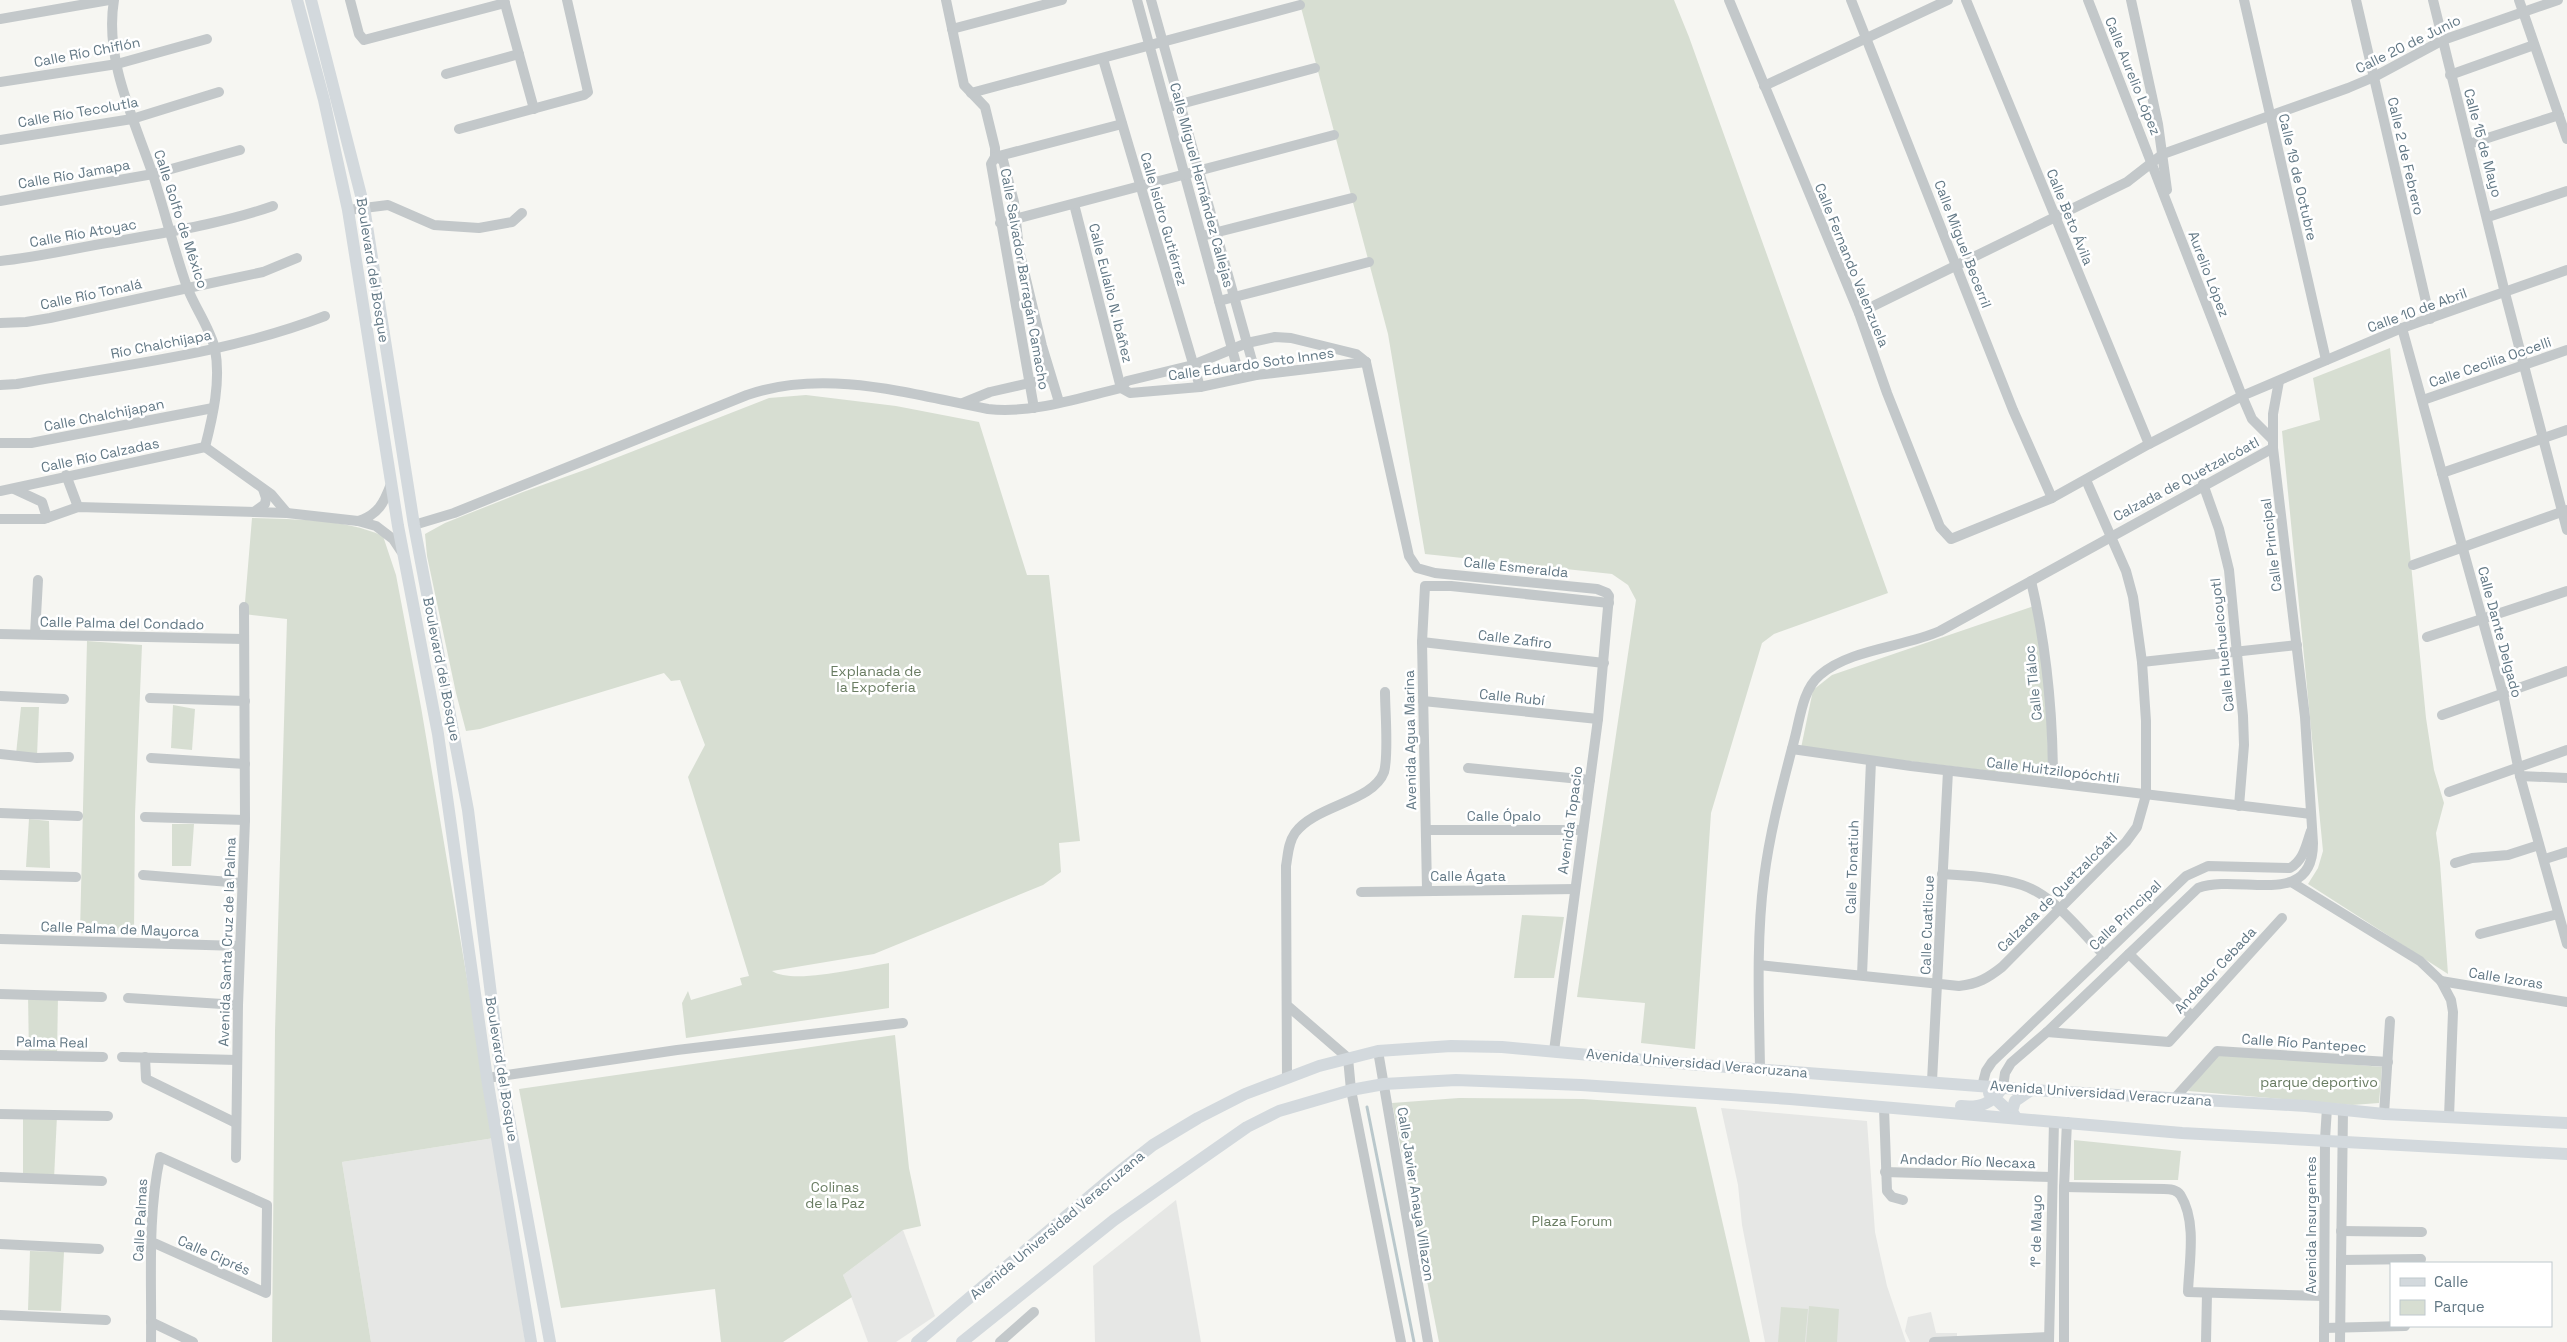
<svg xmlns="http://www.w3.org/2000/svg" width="2567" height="1342" viewBox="0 0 2567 1342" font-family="'Space Grotesk',sans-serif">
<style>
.built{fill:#e6e7e5}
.green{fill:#d7ded2}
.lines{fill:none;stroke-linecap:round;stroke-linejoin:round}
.stream{stroke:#bac8cc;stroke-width:3}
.minor{stroke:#c3c8ca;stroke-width:10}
.major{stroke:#d3d9dd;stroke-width:12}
.labels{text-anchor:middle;stroke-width:5;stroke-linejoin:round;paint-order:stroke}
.street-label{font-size:14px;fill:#627885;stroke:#fff}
.park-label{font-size:14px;fill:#697c62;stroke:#fff}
</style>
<rect width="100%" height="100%" fill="#f6f6f2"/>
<!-- built -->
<g class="built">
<path d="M 1721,1108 L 1867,1121 L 1875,1232 L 1887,1286 L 1906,1342 L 1765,1342 L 1742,1225 L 1738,1185 Z"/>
<path d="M 494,1138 L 525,1342 L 371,1342 L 342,1162 Z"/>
<path d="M 1176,1200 L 1201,1342 L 1095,1342 L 1093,1266 Z"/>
<path d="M 903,1230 L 935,1316 L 896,1342 L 868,1342 L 843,1275 Z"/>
<path d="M 1931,1312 L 1936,1333 L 1957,1333 L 1957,1342 L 1910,1342 L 1905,1331 L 1908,1317 Z"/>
</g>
<!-- green -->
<g class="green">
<path d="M 1299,0 L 1674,0 L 1689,37 L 1888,593 L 1774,634 L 1762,643 L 1711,813 L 1695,1049 L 1641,1043 L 1645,1003 L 1577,997 L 1636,600 L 1628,585 L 1612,574 L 1425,554 L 1388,334 Z"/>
<path d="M 2390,348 L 2426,718 L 2434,770 L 2444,803 L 2436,833 L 2440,863 L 2448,974 L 2308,884 L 2318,868 L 2323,851 L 2282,431 L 2320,420 L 2313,378 Z"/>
<path d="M 806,395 L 896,406 L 979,422 L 1027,575 L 1049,575 L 1080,841 L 1059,843 L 1061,872 L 1043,885 L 874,954 L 772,971 C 793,985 863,967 889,963 L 889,1008 L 686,1038 L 682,1003 L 688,991 L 691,1000 L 742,985 L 740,978 L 749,976 L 688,777 L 705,745 L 680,680 L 671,681 L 664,673 L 480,729 L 466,731 L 456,693 L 427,556 L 425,534 L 445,523 L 523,492 L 590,468 L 769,398 Z"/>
<path d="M 252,518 C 296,520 342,518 383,536 L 396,575 L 421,707 L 494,1138 L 342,1162 L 371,1342 L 272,1342 L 275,1031 L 287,619 L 244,614 Z"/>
<path d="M 2034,606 L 2046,697 L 2049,778 L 1801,748 L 1813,690 L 1832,675 Z"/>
<path d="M 87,641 L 142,645 L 135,814 L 134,934 L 80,933 Z"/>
<path d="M 173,705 L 195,709 L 192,750 L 171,748 Z"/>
<path d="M 21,707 L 39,707 L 37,756 L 16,754 Z"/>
<path d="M 29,819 L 49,821 L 50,868 L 26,867 Z"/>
<path d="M 172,824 L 194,824 L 191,866 L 172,866 Z"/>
<path d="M 1522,915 L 1564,917 L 1554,978 L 1514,978 Z"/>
<path d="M 28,994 L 58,996 L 57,1056 L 29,1056 Z"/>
<path d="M 895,1035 L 909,1168 L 921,1226 L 903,1230 L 843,1275 L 852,1297 L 783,1342 L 721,1342 L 715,1289 L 561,1308 L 519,1089 Z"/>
<path d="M 2219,1053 L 2382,1067 L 2379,1103 L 2352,1105 L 2188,1091 Z"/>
<path d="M 1459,1098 L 1583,1099 L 1696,1107 L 1750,1342 L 1439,1342 L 1392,1103 Z"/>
<path d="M 23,1114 L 57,1115 L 54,1179 L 23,1178 Z"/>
<path d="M 2074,1140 L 2181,1151 L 2178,1180 L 2074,1180 Z"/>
<path d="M 30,1251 L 64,1252 L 61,1311 L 28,1310 Z"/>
<path d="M 1809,1306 L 1839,1309 L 1837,1342 L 1806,1342 Z"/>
<path d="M 1781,1307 L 1808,1309 L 1805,1342 L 1778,1342 Z"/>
</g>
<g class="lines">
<!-- stream -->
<path class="stream" d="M 1367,1107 L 1414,1342"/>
<!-- minor -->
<g class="minor">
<path d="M 114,0 C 104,60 134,119 153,175 C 165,212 174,250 187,287 C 195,308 210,328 215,349 C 221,381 213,416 205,447"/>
<path d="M 350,0 L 359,34 L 364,40 L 505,3"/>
<path d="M 504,0 L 534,109"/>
<path d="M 946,0 L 964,85 L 985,107 L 995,148 L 995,157 L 991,164 L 1034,408"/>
<path d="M 1137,0 L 1240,378"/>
<path d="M 1151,0 L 1256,375"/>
<path d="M 1729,0 L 1859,313 L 1887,393 L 1940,527 L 1951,539 L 2052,498 L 2149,444 L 2242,396 L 2402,328 L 2567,270"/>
<path d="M 1851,0 L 2013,410 L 2052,498"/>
<path d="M 1966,0 L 2149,444"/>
<path d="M 2088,0 L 2242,396 L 2252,419 L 2272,439"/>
<path d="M 2131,0 L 2158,124 L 2167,190"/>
<path d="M 2244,0 L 2326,360"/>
<path d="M 2356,0 L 2430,319"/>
<path d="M 2433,0 L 2505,293 L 2567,530"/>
<path d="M 2519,0 L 2567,139"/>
<path d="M 0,19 L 109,0"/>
<path d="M 952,29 L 1062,0"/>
<path d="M 1103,59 L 1200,387"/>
<path d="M 446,74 L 519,54"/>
<path d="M 2450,75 L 2534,45"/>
<path d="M 0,82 L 117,64 L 207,39"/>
<path d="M 1764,86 L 1948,0"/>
<path d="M 971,93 L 1300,5"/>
<path d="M 1173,106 L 1315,68"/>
<path d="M 459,129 L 584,95 L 588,92 L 567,0"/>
<path d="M 0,140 L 132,119 L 219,92"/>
<path d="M 2469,144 L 2559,115"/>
<path d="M 995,157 L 1003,160 L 1014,202 L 1019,250 L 1042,346 L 1059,402"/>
<path d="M 995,157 L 1122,124"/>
<path d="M 0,201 L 153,174 L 240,150"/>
<path d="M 1074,204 L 1121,388"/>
<path d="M 348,210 L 388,205 L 434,225 L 479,228 L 512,222 L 522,213"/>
<path d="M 2488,217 L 2567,191"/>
<path d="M 1000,223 L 1334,135"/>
<path d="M 1202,236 L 1352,198"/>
<path d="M 0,261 C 38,257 75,248 113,242 C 167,232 221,224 273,206"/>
<path d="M 1219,301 L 1369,262"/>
<path d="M 1859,313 L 2127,182 L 2163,154 L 2348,88 L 2374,77 L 2443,40 L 2558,0"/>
<path d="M 0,323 L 26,322 L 50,318 L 188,288 L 263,272 L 297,258"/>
<path d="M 2402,328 L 2503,694 L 2520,776 L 2567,944"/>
<path d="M 1366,362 L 1409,556 L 1417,568 L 1435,573 L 1597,589 L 1607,593 L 1609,596 L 1598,719 L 1554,1051"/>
<path d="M 0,385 L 17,384 C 120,365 227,354 325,316"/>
<path d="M 1121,388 L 1130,393 L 1200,387 L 1256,375 L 1366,362"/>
<path d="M 2423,400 L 2567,350"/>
<path d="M 963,403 L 990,392 L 1051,378"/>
<path d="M 0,443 L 31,443 L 213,408"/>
<path d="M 205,447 L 271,494 L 287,513"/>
<path d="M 2442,473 L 2567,430"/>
<path d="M 66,475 L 78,507"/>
<path d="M 2203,484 L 2219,529 L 2229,570 L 2243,716 L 2244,745 L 2239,806"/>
<path d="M 14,489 L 42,502 L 47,518"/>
<path d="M 0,491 L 205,447"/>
<path d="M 254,512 L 265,504 L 266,498 L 263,489"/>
<path d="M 0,519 L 44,519 L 78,507 L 287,513 L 358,521 L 376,526 L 393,539 L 401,551"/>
<path d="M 358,521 C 378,515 384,503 391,484"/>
<path d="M 414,525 L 454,513 L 747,395 C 825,368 910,394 988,409 C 1032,414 1078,398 1121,388 L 1127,381 L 1193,365 L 1247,343 L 1275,337 L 1291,338 L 1356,354 L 1366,362"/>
<path d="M 2413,565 L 2567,510"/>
<path d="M 2031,581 C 2047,648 2053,715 2053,783"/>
<path d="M 0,634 L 244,639"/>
<path d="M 35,634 L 38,580"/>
<path d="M 2427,637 L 2567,591"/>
<path d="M 1422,642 L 1604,663"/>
<path d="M 2142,662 L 2297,645"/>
<path d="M 0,696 L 64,699"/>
<path d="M 150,698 L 245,701"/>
<path d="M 1423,701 L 1598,719"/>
<path d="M 2442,715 L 2567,671"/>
<path d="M 1792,749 L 1911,766 L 2311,814"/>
<path d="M 0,754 L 37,758 L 69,757"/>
<path d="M 151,758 L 245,764"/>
<path d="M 1468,768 L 1590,780"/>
<path d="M 2520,776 L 2567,778"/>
<path d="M 2449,792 L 2567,750"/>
<path d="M 0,813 L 78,816"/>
<path d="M 145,817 L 245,820"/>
<path d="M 1426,830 L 1583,830"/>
<path d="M 2545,859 L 2567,852"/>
<path d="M 2455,863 L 2472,858 L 2508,855 L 2539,845"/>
<path d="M 1942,874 C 1968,876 1997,877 2022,885 C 2055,896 2080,931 2104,955"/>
<path d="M 0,875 L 76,877"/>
<path d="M 143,875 L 242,883"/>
<path d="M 2293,883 L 2420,961 L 2441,981 L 2451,1000 L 2453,1012 L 2449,1117"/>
<path d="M 1427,889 L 1422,642 L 1425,586 L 1451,586 L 1609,603"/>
<path d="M 1361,892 L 1575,889"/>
<path d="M 2480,934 L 2558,914"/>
<path d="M 0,939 L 240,946"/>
<path d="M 2129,954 L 2192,1016"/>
<path d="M 1759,965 L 1959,986 C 1978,984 1988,978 2002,967 L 2126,842 L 2137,827 L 2146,795 L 2146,721 L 2142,662 L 2133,597 L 2126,571 L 2086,480"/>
<path d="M 1862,975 L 1871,761"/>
<path d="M 2441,981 L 2567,1002"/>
<path d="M 0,994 L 102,997"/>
<path d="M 128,998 L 238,1005"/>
<path d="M 1289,1007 L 1348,1058 L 1351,1090 L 1401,1342"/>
<path d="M 2047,1032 L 2169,1042 L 2282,918"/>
<path d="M 1378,1051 L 1428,1342"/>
<path d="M 0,1055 L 103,1057"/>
<path d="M 122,1057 L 237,1060"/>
<path d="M 145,1057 L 146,1079 L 236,1123"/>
<path d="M 1760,1068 C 1759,1005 1756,941 1764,878 C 1770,831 1782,787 1794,741 C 1800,720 1802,690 1820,675 C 1850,649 1904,647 1940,631 L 2273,448"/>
<path d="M 487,1078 L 677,1050 L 903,1023"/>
<path d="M 1287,1078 L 1286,866 C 1288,855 1288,843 1295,833 C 1315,805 1373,802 1384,772 C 1389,755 1385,711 1385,692"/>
<path d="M 1932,1081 L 1948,771"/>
<path d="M 1982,1086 L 1986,1071 L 1992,1062 L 2186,876 L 2208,866 L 2290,868 C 2304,860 2306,845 2311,831"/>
<path d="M 2003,1087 L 2005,1073 L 2011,1063 L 2047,1032 L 2198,888 C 2240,873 2313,910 2313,843 L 2305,717 L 2273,448 L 2273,414 L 2279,381"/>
<path d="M 2174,1099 L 2217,1051 L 2388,1062"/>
<path d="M 1884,1108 L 1887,1191 L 1892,1197 L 1903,1200"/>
<path d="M 0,1114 L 108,1116"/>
<path d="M 2384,1114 L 2390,1021"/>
<path d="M 236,1158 L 238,1005 L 245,820 L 244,607"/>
<path d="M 1885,1172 L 2051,1177"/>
<path d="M 0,1177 L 102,1181"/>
<path d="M 2064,1187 L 2164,1189 C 2171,1189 2178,1190 2181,1196 C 2197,1222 2189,1263 2188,1292 L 2324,1296"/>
<path d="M 2341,1231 L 2422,1232"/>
<path d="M 0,1244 L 99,1249"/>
<path d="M 2341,1260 L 2421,1259"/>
<path d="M 0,1315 L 106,1320"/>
<path d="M 151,1322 L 193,1342"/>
<path d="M 2324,1328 L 2405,1326"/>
<path d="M 151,1342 C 152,1280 147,1218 160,1157 L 267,1205 L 266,1293 L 152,1242"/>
<path d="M 1000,1342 L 1034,1312"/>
<path d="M 1934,1342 L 2049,1337"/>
<path d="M 2049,1342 L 2054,1121"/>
<path d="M 2064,1342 L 2064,1187 L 2067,1122"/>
<path d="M 2206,1342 L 2207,1293"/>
<path d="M 2324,1342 L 2325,1139 L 2327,1108"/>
<path d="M 2340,1342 L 2343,1110"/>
</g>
<!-- major -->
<g class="major">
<path d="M 297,0 L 324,100 L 348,210 L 398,526 L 438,734 L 487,1078 L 531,1342"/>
<path d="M 311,0 L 364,207 L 414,525 L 468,810 L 501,1075 L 550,1342"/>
<path d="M 1989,1093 L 2013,1115"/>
<path d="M 1961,1106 C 1981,1108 1991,1104 2003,1087"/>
<path d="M 2016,1118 L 2012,1111 L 2015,1101 L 2031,1090"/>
<path d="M 917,1342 L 1110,1179 L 1153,1145 L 1198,1118 L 1245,1094 L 1319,1066 L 1378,1051 L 1451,1046 L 1502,1047 L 1688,1064 L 2031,1090 L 2306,1106 L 2384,1114 L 2567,1123"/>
<path d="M 962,1342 L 1114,1220 L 1247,1127 L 1279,1111 L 1351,1090 L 1384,1084 L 1456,1080 L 1581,1085 L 1790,1099 L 2182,1133 L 2567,1154"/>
</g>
</g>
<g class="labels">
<!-- street labels -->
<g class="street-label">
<text transform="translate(2408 44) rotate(-26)" y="5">Calle 20 de Junio</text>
<text transform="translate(87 52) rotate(-11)" y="5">Calle Río Chiflón</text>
<text transform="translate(2133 76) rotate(68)" y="5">Calle Aurelio López</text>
<text transform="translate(78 112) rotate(-10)" y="5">Calle Río Tecolutla</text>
<text transform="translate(2483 143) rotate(75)" y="5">Calle 15 de Mayo</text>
<text transform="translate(2406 156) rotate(77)" y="5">Calle 2 de Febrero</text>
<text transform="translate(74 174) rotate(-10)" y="5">Calle Río Jamapa</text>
<text transform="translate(2298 177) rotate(77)" y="5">Calle 19 de Octubre</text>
<text transform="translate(1202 185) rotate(75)" y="5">Calle Miguel Hernández Callejas</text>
<text transform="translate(2070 217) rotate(68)" y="5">Calle Beto Ávila</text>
<text transform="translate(181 219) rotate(72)" y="5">Calle Golfo de México</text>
<text transform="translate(1164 219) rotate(74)" y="5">Calle Isidro Gutiérrez</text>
<text transform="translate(83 233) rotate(-10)" y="5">Calle Río Atoyac</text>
<text transform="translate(1963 244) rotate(69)" y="5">Calle Miguel Becerril</text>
<text transform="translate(1852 265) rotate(68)" y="5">Calle Fernando Valenzuela</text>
<text transform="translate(373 270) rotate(81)" y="5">Boulevard del Bosque</text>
<text transform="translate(2209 274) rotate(69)" y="5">Aurelio López</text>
<text transform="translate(1025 279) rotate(80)" y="5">Calle Salvador Barragán Camacho</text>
<text transform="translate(1111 293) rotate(76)" y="5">Calle Eulalio N. Ibáñez</text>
<text transform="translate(91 294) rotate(-12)" y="5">Calle Río Tonalá</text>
<text transform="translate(2417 310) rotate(-20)" y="5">Calle 10 de Abril</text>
<text transform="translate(161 344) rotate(-11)" y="5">Río Chalchijapa</text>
<text transform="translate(2490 362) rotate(-19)" y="5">Calle Cecilia Occelli</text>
<text transform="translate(1251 364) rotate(-8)" y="5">Calle Eduardo Soto Innes</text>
<text transform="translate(104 415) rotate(-11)" y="5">Calle Chalchijapan</text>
<text transform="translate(100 455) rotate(-12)" y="5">Calle Río Calzadas</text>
<text transform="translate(2186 479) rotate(-28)" y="5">Calzada de Quetzalcóatl</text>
<text transform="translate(2271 545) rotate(-97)" y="5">Calle Principal</text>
<text transform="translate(1516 567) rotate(6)" y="5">Calle Esmeralda</text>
<text transform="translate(122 623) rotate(1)" y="5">Calle Palma del Condado</text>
<text transform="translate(2500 632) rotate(75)" y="5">Calle Dante Delgado</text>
<text transform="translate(1515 639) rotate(7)" y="5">Calle Zafiro</text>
<text transform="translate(2222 645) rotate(-96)" y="5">Calle Huehuelcoyotl</text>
<text transform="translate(442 669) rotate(79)" y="5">Boulevard del Bosque</text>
<text transform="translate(2033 683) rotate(-96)" y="5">Calle Tláloc</text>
<text transform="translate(1512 697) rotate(6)" y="5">Calle Rubí</text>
<text transform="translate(1410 740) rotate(-91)" y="5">Avenida Agua Marina</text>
<text transform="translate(2053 770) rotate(7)" y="5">Calle Huitzilopóchtli</text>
<text x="1504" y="821">Calle Ópalo</text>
<text transform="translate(1570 820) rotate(-82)" y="5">Avenida Topacio</text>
<text transform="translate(1852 867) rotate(-88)" y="5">Calle Tonatiuh</text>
<text x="1468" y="881">Calle Ágata</text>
<text transform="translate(2057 892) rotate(-45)" y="5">Calzada de Quetzalcóatl</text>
<text transform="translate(2125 915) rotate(-44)" y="5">Calle Principal</text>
<text transform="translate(1927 925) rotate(-88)" y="5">Calle Cuatlicue</text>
<text transform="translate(120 929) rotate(2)" y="5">Calle Palma de Mayorca</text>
<text transform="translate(227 942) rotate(-88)" y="5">Avenida Santa Cruz de la Palma</text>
<text transform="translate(2215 970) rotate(-47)" y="5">Andador Cebada</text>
<text transform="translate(2506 978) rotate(9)" y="5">Calle Izoras</text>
<text transform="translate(52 1042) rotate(1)" y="5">Palma Real</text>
<text transform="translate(2304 1043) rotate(4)" y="5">Calle Río Pantepec</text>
<text transform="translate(1697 1063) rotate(5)" y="5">Avenida Universidad Veracruzana</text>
<text transform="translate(502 1069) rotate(81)" y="5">Boulevard del Bosque</text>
<text transform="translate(2101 1093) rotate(4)" y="5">Avenida Universidad Veracruzana</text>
<text transform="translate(1968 1161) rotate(2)" y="5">Andador Río Necaxa</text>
<text transform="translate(1416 1194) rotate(81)" y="5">Calle Javier Anaya Villazon</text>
<text transform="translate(140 1220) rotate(-87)" y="5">Calle Palmas</text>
<text transform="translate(1057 1225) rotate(-40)" y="5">Avenida Universidad Veracruzana</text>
<text transform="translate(2311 1225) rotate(-90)" y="5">Avenida Insurgentes</text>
<text transform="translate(2036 1231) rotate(-89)" y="5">1° de Mayo</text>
<text transform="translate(214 1255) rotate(24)" y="5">Calle Ciprés</text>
</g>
<!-- park labels -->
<g class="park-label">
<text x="876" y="676">Explanada de<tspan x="876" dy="16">la Expoferia</tspan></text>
<text x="2319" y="1087">parque deportivo</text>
<text x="835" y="1192">Colinas<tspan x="835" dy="16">de la Paz</tspan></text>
<text x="1572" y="1226">Plaza Forum</text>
</g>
</g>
<!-- legend -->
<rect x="2390" y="1262" width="162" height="65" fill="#ffffff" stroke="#c0c9ce"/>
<rect x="2400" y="1278" width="25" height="8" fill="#d3d9dd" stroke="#c0c9ce"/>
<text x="2434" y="1287" font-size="15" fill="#627885">Calle</text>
<rect x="2400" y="1300" width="25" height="15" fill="#d7ded2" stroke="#c0c9ce"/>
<text x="2434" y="1312" font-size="15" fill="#627885">Parque</text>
</svg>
